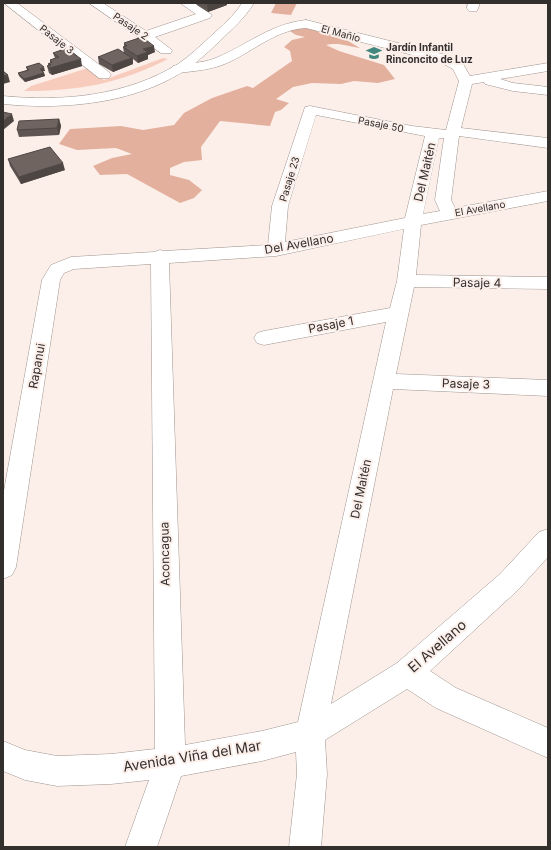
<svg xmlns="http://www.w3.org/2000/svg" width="551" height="850" viewBox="0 0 551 850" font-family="Inter,sans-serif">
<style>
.green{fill:#f7ccbd}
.forest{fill:#e4b09e}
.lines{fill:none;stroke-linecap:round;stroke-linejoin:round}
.street-casing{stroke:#9f948f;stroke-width:1}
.secondary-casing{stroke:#9f948f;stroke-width:1}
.street{fill:#fff;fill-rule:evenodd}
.secondary{fill:#fff;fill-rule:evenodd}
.wall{fill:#5f5653}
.shaded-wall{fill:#4e4643}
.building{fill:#6f6460;stroke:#4e4643}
.labels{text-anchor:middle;stroke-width:4;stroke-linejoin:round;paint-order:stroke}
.far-street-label{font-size:10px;fill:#332f2d;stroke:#fcefea}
.far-poi-label{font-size:10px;font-weight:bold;fill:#332f2d;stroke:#fcefea;text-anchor:start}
.street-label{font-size:12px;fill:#332f2d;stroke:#fcefea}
.near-street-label{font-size:14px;fill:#332f2d;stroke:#fcefea}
</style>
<rect width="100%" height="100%" fill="#fcefea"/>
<!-- green -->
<path class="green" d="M 163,58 L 168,59 C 119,84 78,91 24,91 L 31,86 L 88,68 L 104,80 Z"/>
<!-- forest -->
<g class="forest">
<path d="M 276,3 L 297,3 L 291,15 L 271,13 Z"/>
<path d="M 282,26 L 314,27 L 318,32 L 343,38 L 360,48 C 347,46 339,42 326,45 L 339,51 L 384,65 L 395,79 L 378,83 L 354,81 L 341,84 L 312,83 L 293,87 L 276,99 L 289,103 L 281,110 L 275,112 L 270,126 L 220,121 L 201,147 L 202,160 L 184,162 L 170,168 L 170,175 L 189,180 L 202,190 L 194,198 L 180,203 L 127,174 L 100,175 L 93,166 L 112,158 L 132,154 L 116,148 L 77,150 L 59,144 L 70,129 L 121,126 L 143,130 L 174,125 L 184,113 L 212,98 L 247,86 L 253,88 L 292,61 L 290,51 L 284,47 L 292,40 L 305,37 L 296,35 Z"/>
</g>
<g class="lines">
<!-- street casing -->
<g class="street-casing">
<g id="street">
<path d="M 4,3 L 17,3 L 109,72 L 111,75 L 109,78 L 99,78 Z"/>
<path d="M 89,3 L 103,3 L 146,31 L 196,14 L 180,3 L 194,3 L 212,15 L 210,18 L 155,37 L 172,50 L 171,53 L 161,53 Z"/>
<path d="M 468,3 L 480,3 L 477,11 L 469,11 L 467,8 Z"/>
<path d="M 306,20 L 450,56 L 463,64 L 470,76 L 548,63 L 548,71 L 500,79 L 513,83 L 548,87 L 548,95 L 513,91 L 485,84 L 484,82 L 472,84 L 461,128 L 548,138 L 548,148 L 459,136 L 451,200 L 455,208 L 548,191 L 548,201 L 421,225 L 416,275 L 548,277 L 548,289 L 414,287 L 396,374 L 548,380 L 548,396 L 393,389 L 331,704 L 397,663 L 500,574 L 539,532 L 548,529 L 548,557 L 518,590 L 430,671 L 456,688 L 548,728 L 548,758 L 436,708 L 407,689 L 325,740 L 327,774 L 321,847 L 289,847 L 297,774 L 296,752 L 262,761 L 181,776 L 157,847 L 125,847 L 149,780 L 111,784 L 57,786 L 25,780 L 3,771 L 3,741 L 25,750 L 57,756 L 111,754 L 155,749 L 151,264 L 74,269 L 64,273 L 60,280 L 16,567 L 12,575 L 3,579 L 3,496 L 42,280 L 51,265 L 71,257 L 154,252 L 160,250 L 164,251 L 268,245 L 272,206 L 305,107 L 310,106 L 412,126 L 446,130 L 459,81 L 453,69 L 440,62 L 306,28 C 275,30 254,51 227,63 C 212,70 194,71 178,73 L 173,72 L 171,69 L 173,66 L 178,65 C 191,63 205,63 218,57 C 249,44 270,24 306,20 ZM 316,115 L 425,136 L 405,218 L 285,242 L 288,206 ZM 439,138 L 444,138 L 435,200 L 440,211 L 423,214 ZM 404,229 L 397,281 L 390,308 L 264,331 L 257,333 L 254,338 L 257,343 L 264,345 L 386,322 L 298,722 L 262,731 L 185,745 L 169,263 L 276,256 Z"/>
</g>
</g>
<!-- secondary casing -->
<g class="secondary-casing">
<path id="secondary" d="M 242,3 L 254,3 C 245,18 232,29 220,41 C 209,51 199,61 187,69 C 135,104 64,110 3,104 L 3,96 C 62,102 126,96 178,64 C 190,56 200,46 211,36 C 222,26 234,16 242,3 Z"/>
</g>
<!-- street -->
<use href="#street" class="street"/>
<!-- secondary -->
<use href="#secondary" class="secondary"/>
</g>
<!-- wall -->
<g class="wall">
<path d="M 196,3 L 227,3 L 227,5 L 208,12 L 197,5 Z"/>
<path d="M 124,43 L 155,52 L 148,55 L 148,59 L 138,63 L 133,59 L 133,64 L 113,72 L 99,64 L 98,57 L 124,53 L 123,47 L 124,47 Z"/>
<path d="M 53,53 L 82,66 L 52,75 L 49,73 L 47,66 L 49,66 L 48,64 L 50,63 L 50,60 L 55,58 Z"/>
<path d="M 26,67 L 45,71 L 43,71 L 44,73 L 45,76 L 25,82 L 19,76 L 18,73 L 27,70 Z"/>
<path d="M 59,119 L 61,126 L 59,135 L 19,137 L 17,130 Z"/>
<path d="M 8,159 L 65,170 L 21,184 L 10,166 Z"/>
</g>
<!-- shaded-wall -->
<g class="shaded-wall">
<path d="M 214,3 L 227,3 L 227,5 L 208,12 L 207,5 Z"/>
<path d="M 154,46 L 155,52 L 148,55 L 148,59 L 138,63 L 137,56 L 143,49 Z"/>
<path d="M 132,58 L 133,64 L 113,72 L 112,65 Z"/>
<path d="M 81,59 L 82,66 L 52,75 L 50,68 Z"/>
<path d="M 44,67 L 45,71 L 40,72 L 40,69 Z"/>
<path d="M 44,73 L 45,76 L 25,82 L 24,79 Z"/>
<path d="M 8,75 L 10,82 L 3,84 L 3,76 Z"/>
<path d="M 12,114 L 14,121 L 3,130 L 3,121 Z"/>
<path d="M 59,119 L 61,126 L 59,135 L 57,128 Z"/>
<path d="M 63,163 L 65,170 L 21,184 L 19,177 Z"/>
</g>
<!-- building -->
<g class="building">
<path d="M 203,3 L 214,3 L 207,5 Z"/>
<path d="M 142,37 L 154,46 L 143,49 L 148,52 L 137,56 L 123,47 L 127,46 L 124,43 Z"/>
<path d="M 67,48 L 81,59 L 50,68 L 47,66 L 51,65 L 48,64 L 52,62 L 50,60 L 59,57 L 53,53 Z"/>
<path d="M 118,49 L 132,58 L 112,65 L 98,57 Z"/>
<path d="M 39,63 L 44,67 L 40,69 L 44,73 L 24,79 L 18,73 L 29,70 L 26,67 Z"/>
<path d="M 3,71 L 8,75 L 3,76 Z"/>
<path d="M 3,112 L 12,114 L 3,121 Z"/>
<path d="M 59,119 L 57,128 L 17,130 L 19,121 Z"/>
<path d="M 50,147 L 63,163 L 19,177 L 8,159 Z"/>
</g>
<!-- icons -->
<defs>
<g id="school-bare" transform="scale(1.2)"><path d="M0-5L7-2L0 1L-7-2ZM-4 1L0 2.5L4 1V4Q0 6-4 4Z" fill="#41877e" stroke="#fcefea" stroke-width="2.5" paint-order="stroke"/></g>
</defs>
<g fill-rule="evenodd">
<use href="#school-bare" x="374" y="53"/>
</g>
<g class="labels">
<!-- far-street labels -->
<g class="far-street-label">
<text transform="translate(131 26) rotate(34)" y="4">Pasaje 2</text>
<text transform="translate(341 33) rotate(15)" y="4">El Mañío</text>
<text transform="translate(57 39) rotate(38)" y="4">Pasaje 3</text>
<text transform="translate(381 124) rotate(11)" y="4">Pasaje 50</text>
<text transform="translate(289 179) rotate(-73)" y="4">Pasaje 23</text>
<text transform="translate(480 208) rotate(-10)" y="4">El Avellano</text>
</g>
<!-- far-poi labels -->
<g class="far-poi-label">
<text x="386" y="51">Jardín Infantil<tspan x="386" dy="12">Rinconcito de Luz</tspan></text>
</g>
<!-- street labels -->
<g class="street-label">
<text transform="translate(425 172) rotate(-77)" y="4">Del Maitén</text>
<text transform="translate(299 244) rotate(-10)" y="4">Del Avellano</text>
<text transform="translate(477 283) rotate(1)" y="4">Pasaje 4</text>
<text transform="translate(331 325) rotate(-11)" y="4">Pasaje 1</text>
<text transform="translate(37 366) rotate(-80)" y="4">Rapanui</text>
<text transform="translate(466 384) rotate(2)" y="4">Pasaje 3</text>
<text transform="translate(361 489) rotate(-78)" y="4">Del Maitén</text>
<text transform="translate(165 554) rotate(-91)" y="4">Aconcagua</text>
</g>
<!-- near-street labels -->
<g class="near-street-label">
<text transform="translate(437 646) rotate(-41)" y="5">El Avellano</text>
<text transform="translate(192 756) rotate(-9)" y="5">Avenida Viña del Mar</text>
</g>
</g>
<!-- border -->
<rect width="551" height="850" fill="none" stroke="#332f2d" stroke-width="8"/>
</svg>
